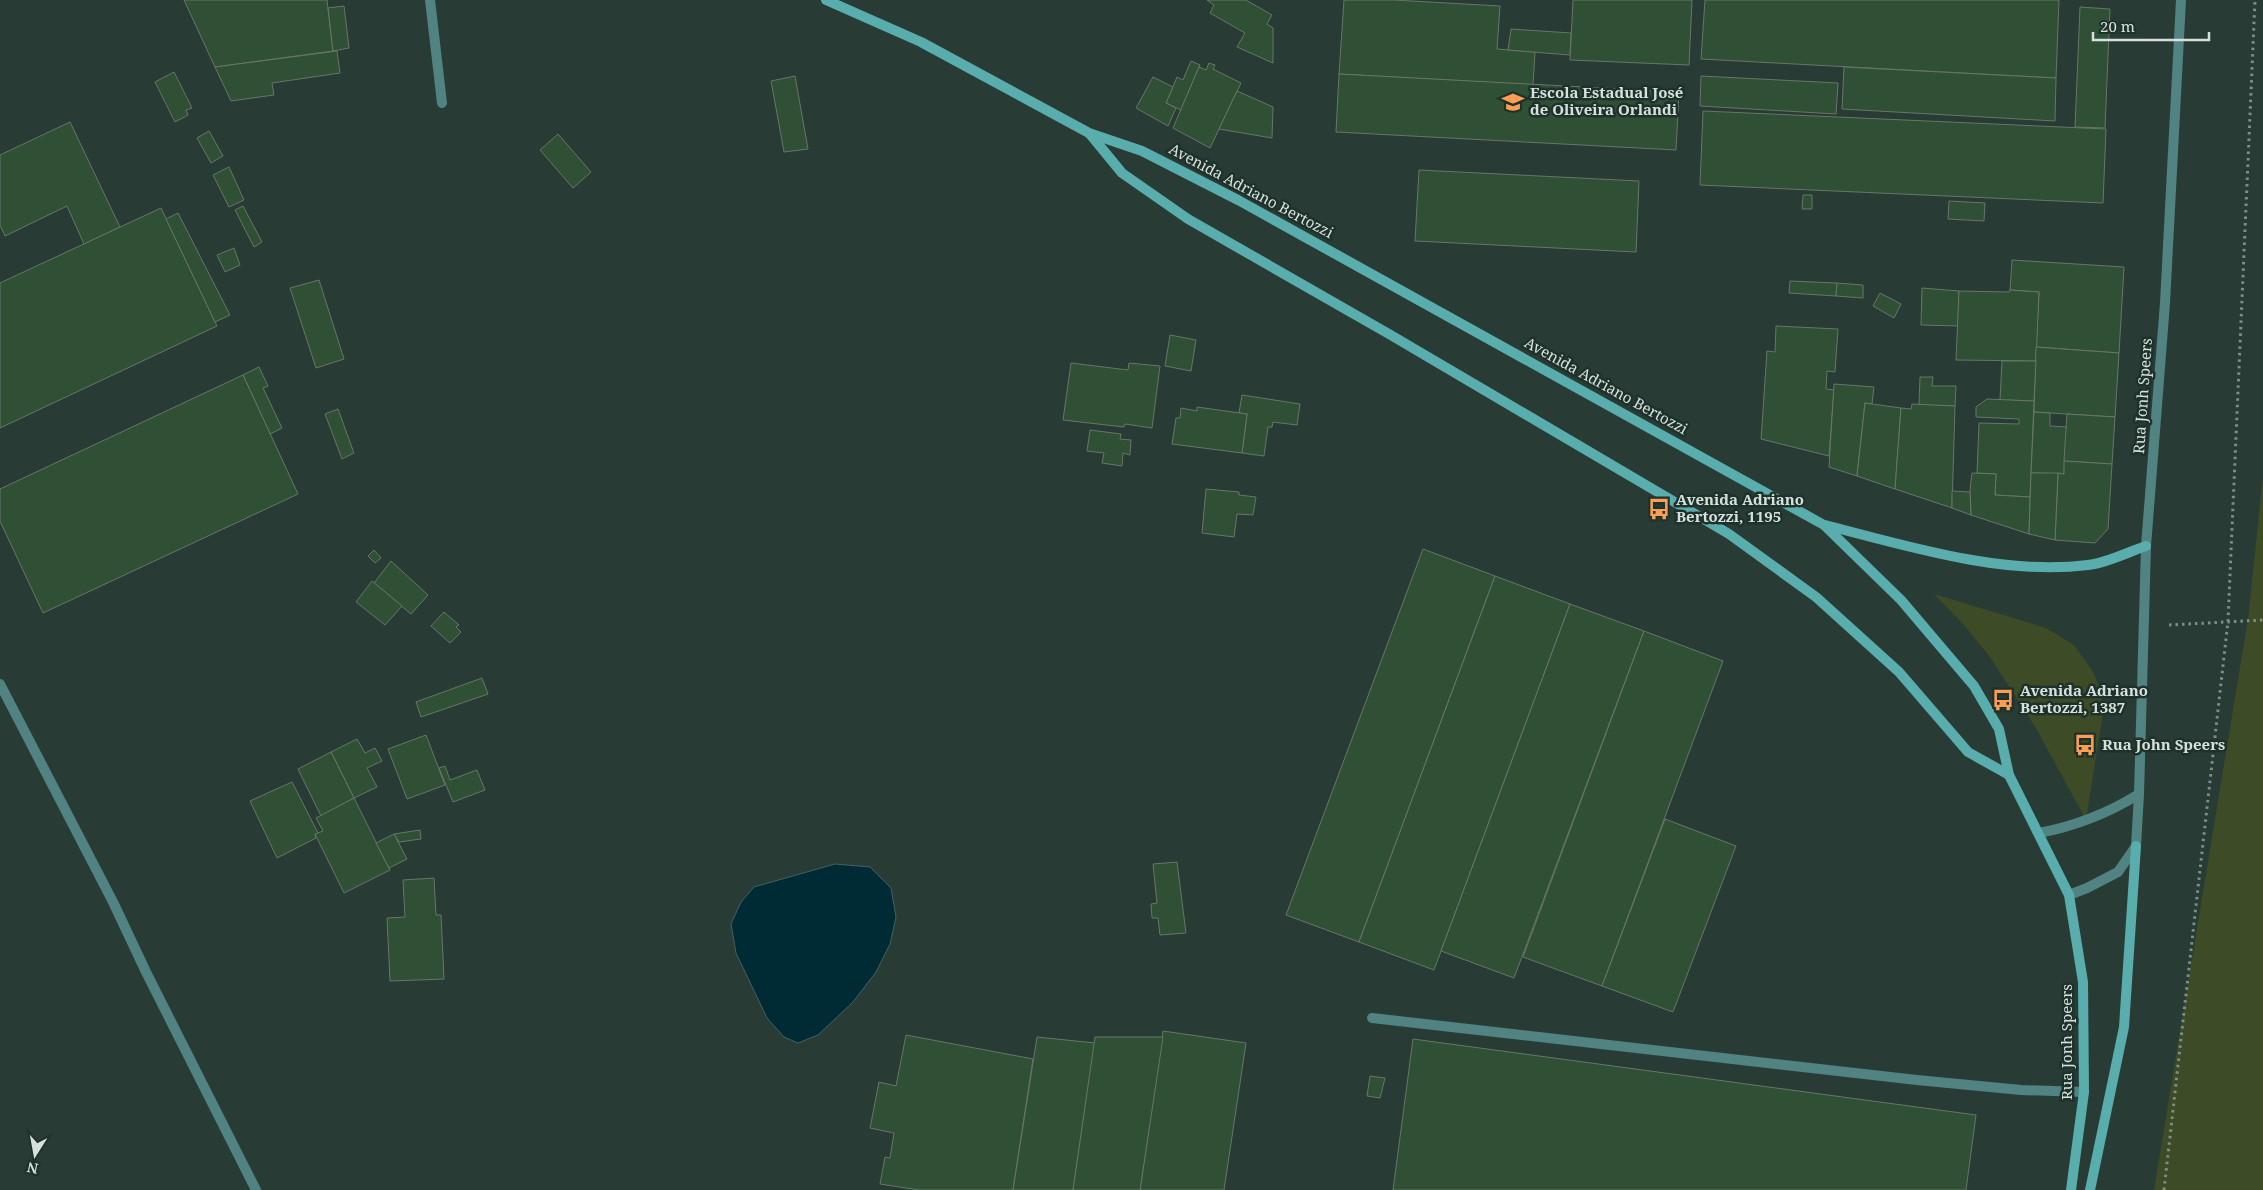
<svg xmlns="http://www.w3.org/2000/svg" width="2263" height="1190" viewBox="0 0 2263 1190" font-family="'Noto Serif',serif">
<style>
.green{fill:#3e4b27}
.water{fill:#002a34;stroke:#406167}
.building{fill:#2f5035;stroke:#677668}
.lines{fill:none;stroke-linecap:round;stroke-linejoin:round}
.path{stroke:#7e8e88;stroke-width:3;stroke-dasharray:2.5 4;stroke-linecap:butt}
.lane{stroke:#518382;stroke-width:10}
.street{stroke:#518382;stroke-width:10}
.secondary{stroke:#59adad;stroke-width:10}
.labels{text-anchor:middle;stroke-width:5;stroke-linejoin:round;paint-order:stroke}
.poi-label{font-size:15px;font-weight:bold;fill:#d6e1dd;stroke:#1e312b;text-anchor:start}
.street-label{font-size:15px;fill:#d6e1dd;stroke:#1e312b}
</style>
<rect width="100%" height="100%" fill="#283c35"/>
<!-- green -->
<g class="green">
<path d="M 2263,476 L 2263,1190 L 2154,1190 L 2248,619 Z"/>
<path d="M 1934,594 L 2046,628 L 2074,645 L 2092,670 L 2100,688 L 2103,713 L 2086,820 L 2037,730 L 1990,657 L 1964,625 Z"/>
</g>
<!-- water -->
<path class="water" d="M 835,864 L 870,867 L 891,888 L 896,917 L 890,944 L 876,972 L 853,1002 L 818,1035 L 798,1043 L 784,1037 L 767,1018 L 736,953 L 731,924 L 741,902 L 754,887 Z"/>
<!-- building -->
<g class="building">
<path d="M 184,0 L 327,0 L 333,51 L 215,67 Z"/>
<path d="M 1207,0 L 1246,0 L 1272,15 L 1267,24 L 1273,28 L 1273,63 L 1237,47 L 1245,33 L 1210,13 L 1214,5 Z"/>
<path d="M 1344,0 L 1394,0 L 1500,6 L 1497,49 L 1535,52 L 1533,85 L 1339,74 Z"/>
<path d="M 1573,0 L 1692,0 L 1689,65 L 1570,60 Z"/>
<path d="M 1705,0 L 2059,0 L 2056,78 L 1701,59 Z"/>
<path d="M 344,6 L 349,48 L 333,51 L 328,8 Z"/>
<path d="M 2080,7 L 2110,9 L 2105,128 L 2075,127 Z"/>
<path d="M 1511,29 L 1571,33 L 1570,55 L 1508,50 Z"/>
<path d="M 337,51 L 340,73 L 272,83 L 274,95 L 231,101 L 215,67 Z"/>
<path d="M 1191,61 L 1200,65 L 1181,110 L 1166,103 L 1177,77 L 1183,80 Z"/>
<path d="M 1209,63 L 1215,65 L 1213,69 L 1241,83 L 1210,148 L 1173,128 L 1199,67 L 1206,70 Z"/>
<path d="M 1844,67 L 2056,78 L 2055,121 L 1842,109 Z"/>
<path d="M 174,72 L 192,108 L 186,110 L 188,115 L 175,122 L 155,82 Z"/>
<path d="M 1339,74 L 1679,92 L 1676,150 L 1336,132 Z"/>
<path d="M 795,76 L 808,149 L 784,152 L 771,81 Z"/>
<path d="M 1701,76 L 1838,83 L 1836,114 L 1700,106 Z"/>
<path d="M 1153,77 L 1173,87 L 1166,103 L 1176,108 L 1168,126 L 1136,108 Z"/>
<path d="M 1237,91 L 1273,107 L 1272,138 L 1219,129 Z"/>
<path d="M 1703,111 L 2106,129 L 2103,203 L 1700,185 Z"/>
<path d="M 70,122 L 120,227 L 84,244 L 67,206 L 5,236 L 0,225 L 0,155 Z"/>
<path d="M 209,131 L 223,156 L 211,163 L 197,138 Z"/>
<path d="M 558,134 L 591,172 L 573,188 L 540,150 Z"/>
<path d="M 229,167 L 244,200 L 229,207 L 213,175 Z"/>
<path d="M 1419,170 L 1639,181 L 1636,252 L 1415,241 Z"/>
<path d="M 1803,195 L 1812,195 L 1812,209 L 1802,209 Z"/>
<path d="M 1949,201 L 1985,203 L 1984,221 L 1948,219 Z"/>
<path d="M 243,206 L 262,242 L 254,247 L 235,210 Z"/>
<path d="M 161,208 L 217,326 L 0,428 L 0,283 Z"/>
<path d="M 178,213 L 230,315 L 215,322 L 166,219 Z"/>
<path d="M 234,248 L 240,265 L 225,272 L 217,255 Z"/>
<path d="M 2012,260 L 2124,267 L 2119,353 L 2036,347 L 2039,292 L 2010,290 Z"/>
<path d="M 319,280 L 344,359 L 316,368 L 290,288 Z"/>
<path d="M 1790,281 L 1837,283 L 1836,296 L 1789,293 Z"/>
<path d="M 1837,283 L 1863,285 L 1863,298 L 1836,296 Z"/>
<path d="M 1922,288 L 1959,291 L 1958,326 L 1921,325 Z"/>
<path d="M 2010,290 L 2039,292 L 2036,361 L 1956,360 L 1959,291 L 2009,292 Z"/>
<path d="M 1880,293 L 1901,304 L 1894,318 L 1873,306 Z"/>
<path d="M 1776,326 L 1838,329 L 1835,372 L 1827,371 L 1826,389 L 1834,390 L 1829,456 L 1761,439 L 1767,351 L 1775,352 Z"/>
<path d="M 1170,335 L 1196,340 L 1191,371 L 1165,366 Z"/>
<path d="M 2036,347 L 2119,353 L 2115,417 L 2034,412 Z"/>
<path d="M 2002,361 L 2036,361 L 2034,401 L 2000,400 Z"/>
<path d="M 1071,363 L 1128,370 L 1129,363 L 1160,366 L 1152,428 L 1125,424 L 1124,427 L 1063,420 Z"/>
<path d="M 259,367 L 268,386 L 263,388 L 282,428 L 270,434 L 243,375 Z"/>
<path d="M 243,375 L 298,494 L 43,613 L 0,521 L 0,489 Z"/>
<path d="M 1920,377 L 1933,377 L 1932,386 L 1956,386 L 1955,406 L 1919,405 Z"/>
<path d="M 1834,384 L 1874,387 L 1872,404 L 1865,403 L 1857,476 L 1829,467 Z"/>
<path d="M 1242,395 L 1300,404 L 1297,425 L 1273,422 L 1272,427 L 1268,427 L 1264,456 L 1242,453 L 1247,414 L 1239,413 Z"/>
<path d="M 1987,399 L 2034,401 L 2030,497 L 1995,495 L 1996,474 L 1977,473 L 1979,423 L 2019,424 L 2019,419 L 1976,417 L 1976,407 Z"/>
<path d="M 1865,403 L 1901,408 L 1895,489 L 1857,476 Z"/>
<path d="M 1912,404 L 1955,406 L 1952,508 L 1895,489 L 1901,408 L 1911,409 Z"/>
<path d="M 1197,407 L 1247,414 L 1242,453 L 1172,444 L 1176,418 L 1180,418 L 1181,408 L 1197,411 Z"/>
<path d="M 338,409 L 354,453 L 342,459 L 325,414 Z"/>
<path d="M 2034,412 L 2050,413 L 2050,426 L 2067,427 L 2064,474 L 2031,473 Z"/>
<path d="M 2067,414 L 2115,417 L 2112,464 L 2064,461 Z"/>
<path d="M 1090,430 L 1121,434 L 1120,439 L 1131,440 L 1130,455 L 1123,453 L 1122,466 L 1102,463 L 1104,453 L 1087,451 Z"/>
<path d="M 2064,461 L 2112,464 L 2108,529 L 2095,543 L 2055,540 L 2058,473 L 2064,474 Z"/>
<path d="M 1972,473 L 1996,474 L 1995,495 L 2030,497 L 2029,534 L 1971,515 L 1970,489 Z"/>
<path d="M 2031,473 L 2058,473 L 2055,540 L 2029,534 Z"/>
<path d="M 1206,489 L 1239,492 L 1239,495 L 1256,497 L 1253,515 L 1237,514 L 1234,537 L 1202,533 Z"/>
<path d="M 1952,491 L 1970,492 L 1971,515 L 1952,508 Z"/>
<path d="M 1423,549 L 1495,576 L 1359,942 L 1286,915 Z"/>
<path d="M 374,550 L 381,558 L 375,563 L 368,556 Z"/>
<path d="M 391,561 L 428,595 L 411,614 L 374,583 Z"/>
<path d="M 1495,576 L 1570,604 L 1434,970 L 1359,942 Z"/>
<path d="M 372,581 L 402,606 L 385,625 L 356,602 Z"/>
<path d="M 1570,604 L 1644,631 L 1514,978 L 1441,951 Z"/>
<path d="M 444,612 L 459,625 L 456,627 L 461,632 L 450,643 L 431,626 Z"/>
<path d="M 1644,631 L 1723,661 L 1602,986 L 1523,957 Z"/>
<path d="M 482,678 L 488,694 L 421,717 L 416,702 Z"/>
<path d="M 426,735 L 445,785 L 407,799 L 388,749 Z"/>
<path d="M 357,739 L 365,753 L 375,748 L 382,761 L 367,768 L 377,787 L 354,798 L 331,752 Z"/>
<path d="M 331,752 L 354,798 L 321,816 L 298,769 Z"/>
<path d="M 445,766 L 450,780 L 477,770 L 485,790 L 453,802 L 439,768 Z"/>
<path d="M 292,782 L 318,833 L 315,834 L 316,838 L 277,858 L 250,801 Z"/>
<path d="M 354,798 L 390,870 L 344,893 L 315,834 L 323,831 L 316,818 Z"/>
<path d="M 1665,819 L 1736,846 L 1673,1012 L 1602,986 Z"/>
<path d="M 420,830 L 421,839 L 399,842 L 394,834 Z"/>
<path d="M 394,834 L 407,859 L 389,868 L 376,843 Z"/>
<path d="M 1177,862 L 1186,933 L 1160,935 L 1158,918 L 1152,918 L 1151,904 L 1157,903 L 1153,864 Z"/>
<path d="M 434,878 L 436,915 L 441,915 L 444,979 L 390,981 L 387,918 L 405,917 L 403,880 Z"/>
<path d="M 1163,1031 L 1246,1043 L 1224,1190 L 1140,1190 Z"/>
<path d="M 906,1035 L 1033,1059 L 1013,1190 L 919,1190 L 880,1184 L 885,1157 L 890,1158 L 894,1133 L 870,1128 L 879,1082 L 896,1086 Z"/>
<path d="M 1037,1037 L 1095,1043 L 1073,1190 L 1013,1190 Z"/>
<path d="M 1095,1037 L 1163,1037 L 1140,1190 L 1073,1190 Z"/>
<path d="M 1413,1039 L 1976,1115 L 1966,1190 L 1393,1190 Z"/>
<path d="M 1370,1076 L 1385,1078 L 1380,1098 L 1367,1096 Z"/>
</g>
<g class="lines">
<!-- path -->
<g class="path">
<path d="M 2169,625 L 2263,620"/>
<path d="M 2164,1190 L 2228,621 L 2255,0"/>
</g>
<!-- lane -->
<g class="lane">
<path d="M 430,0 L 442,103"/>
<path d="M 0,684 L 113,902 L 146,972 L 256,1190"/>
<path d="M 1372,1018 L 1917,1080 L 2021,1090 L 2084,1092"/>
</g>
<!-- street -->
<g class="street">
<path d="M 2039,833 C 2076,826 2107,814 2139,794"/>
<path d="M 2069,895 L 2087,888 L 2118,872 L 2136,846 L 2139,794 L 2146,546 L 2165,303 L 2181,0"/>
</g>
<!-- secondary -->
<g class="secondary">
<path d="M 826,0 L 921,42 L 1089,133 L 1142,151 L 1238,200 L 1824,525 L 1901,600 L 1974,686 L 1999,729 L 2009,775 L 2069,895 L 2083,982 L 2084,1092 L 2071,1190"/>
<path d="M 1090,134 L 1122,173 L 1188,219 L 1389,334 L 1729,534 L 1816,597 L 1899,672 L 1968,752 L 2009,775"/>
<path d="M 1825,525 C 1907,546 2003,576 2088,565 C 2107,563 2128,552 2146,546"/>
<path d="M 2090,1190 L 2124,1027 L 2136,846"/>
</g>
</g>
<!-- icons -->
<defs>
<g id="school-bare" transform="scale(1.725)"><path d="M0-5L7-2L0 1L-7-2ZM-4 1L0 2.5L4 1V4Q0 6-4 4Z" fill="#fc9d54" stroke="#1e312b" stroke-width="2.5" paint-order="stroke"/></g>
<g id="bus-bare" transform="scale(1.725)"><path d="M-5-6H5V4H4V6H2V4H-2V6H-4V4H-5ZM-3.5-4V0h7V-4ZM-3.5 1.2v1.5H-2V1.2ZM2 1.2v1.5H3.5V1.2Z" fill="#fc9d54" stroke="#1e312b" stroke-width="2.5" paint-order="stroke"/></g>
</defs>
<g fill-rule="evenodd">
<use href="#school-bare" x="1513" y="102"/>
<use href="#bus-bare" x="1659" y="509"/>
<use href="#bus-bare" x="2003" y="700"/>
<use href="#bus-bare" x="2085" y="745"/>
</g>
<g class="labels">
<!-- poi labels -->
<g class="poi-label">
<text x="1530" y="98">Escola Estadual José<tspan x="1530" dy="17">de Oliveira Orlandi</tspan></text>
<text x="1676" y="505">Avenida Adriano<tspan x="1676" dy="17">Bertozzi, 1195</tspan></text>
<text x="2020" y="696">Avenida Adriano<tspan x="2020" dy="17">Bertozzi, 1387</tspan></text>
<text x="2102" y="750">Rua John Speers</text>
</g>
<!-- street labels -->
<g class="street-label">
<text transform="translate(1251 191) rotate(28)" y="5">Avenida Adriano Bertozzi</text>
<text transform="translate(1606 386) rotate(29)" y="5">Avenida Adriano Bertozzi</text>
<text transform="translate(2143 396) rotate(-86)" y="5">Rua Jonh Speers</text>
<text transform="translate(2067 1042) rotate(-90)" y="5">Rua Jonh Speers</text>
</g>
</g>
<!-- north arrow -->
<g transform="translate(35 1155) rotate(191)" stroke="#1e312b" stroke-width="4" paint-order="stroke">
<path d="M0-4L9 19L0 12L-9 19Z" fill="#d6e1dd"/>
<text y="-8" font-size="14" font-weight="bold" text-anchor="middle" fill="#d6e1dd">N</text>
</g>
<!-- scale -->
<path d="M2093 32v8h116v-8" fill="none" stroke="#d6e1dd" stroke-width="2.5"/>
<text x="2100" y="32" font-size="15" fill="#d6e1dd" stroke="#1e312b" stroke-width="4" paint-order="stroke">20 m</text>
</svg>
